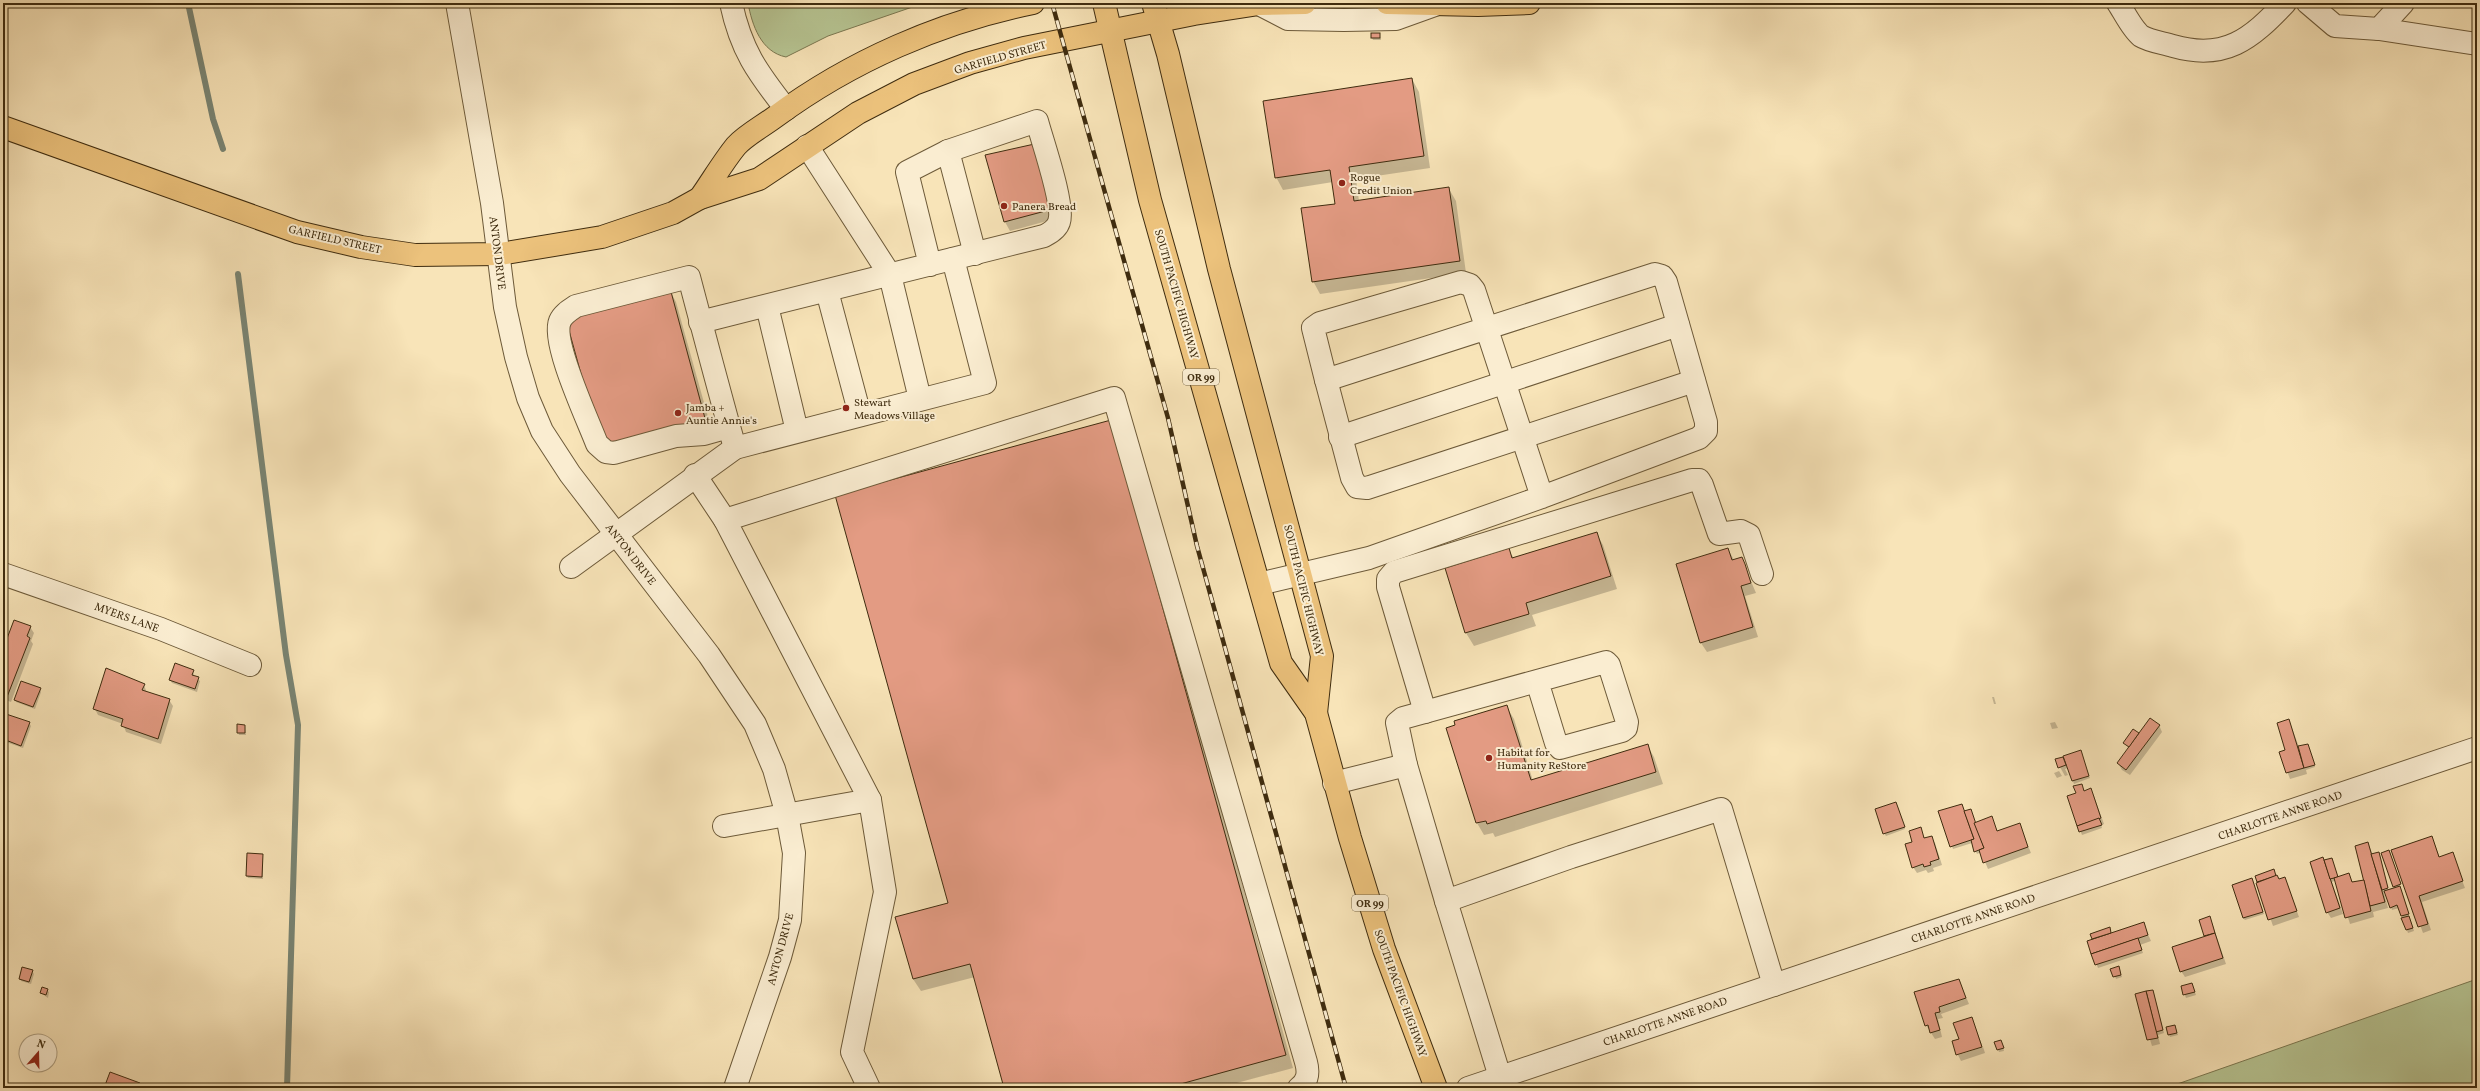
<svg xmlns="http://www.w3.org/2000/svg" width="2480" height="1091" viewBox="0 0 2480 1091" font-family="Vollkorn,serif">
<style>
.green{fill:#b7c593;stroke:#7b7851}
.shadow{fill:#0003}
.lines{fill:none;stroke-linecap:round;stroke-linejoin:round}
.stream{stroke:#798473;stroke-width:6}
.building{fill:#e39b83;stroke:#3f2c0f}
.minor-casing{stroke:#6d5a39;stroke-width:24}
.major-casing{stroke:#3f2c0f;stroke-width:24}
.minor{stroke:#faedd1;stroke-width:22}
.major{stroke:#ecc27c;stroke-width:22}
.rail-casing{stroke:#3f2c0f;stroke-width:4.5}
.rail{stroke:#faedd1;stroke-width:3;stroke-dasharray:9;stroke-linecap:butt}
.poi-dot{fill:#8f2418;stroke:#faedd1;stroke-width:1.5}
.labels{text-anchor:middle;stroke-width:4;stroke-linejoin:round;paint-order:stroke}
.shield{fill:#faedd1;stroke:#776649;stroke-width:1}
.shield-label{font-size:10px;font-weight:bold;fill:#3f2c0f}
.street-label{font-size:11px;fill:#3f2c0f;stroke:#faedd1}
.poi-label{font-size:11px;fill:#3f2c0f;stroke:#faedd1;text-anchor:start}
</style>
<rect width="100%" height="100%" fill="#f8e4b8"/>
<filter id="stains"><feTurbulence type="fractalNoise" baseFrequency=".005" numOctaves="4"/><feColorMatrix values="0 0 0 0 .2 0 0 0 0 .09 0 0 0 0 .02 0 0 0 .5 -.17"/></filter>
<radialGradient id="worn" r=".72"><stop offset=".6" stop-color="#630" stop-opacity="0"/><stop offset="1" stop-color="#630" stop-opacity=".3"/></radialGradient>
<!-- green -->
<g class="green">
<path d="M 748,3 L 924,3 L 828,36 L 786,57 C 761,52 752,25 748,3 Z"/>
<path d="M 2477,979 L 2477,1088 L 2166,1088 Z"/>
</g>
<!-- shadow -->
<g class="shadow">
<path d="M 1379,34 L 1381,40 L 1373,40 L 1372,38 Z"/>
<path d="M 1412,79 L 1419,92 L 1430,168 L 1356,179 L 1359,201 L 1449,189 L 1456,201 L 1466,273 L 1320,294 L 1313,281 L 1336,204 L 1333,182 L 1283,190 L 1276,177 Z"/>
<path d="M 986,156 L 1058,218 L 1010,231 L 1005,222 Z"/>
<path d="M 669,289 L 676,302 L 713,435 L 567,317 Z"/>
<path d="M 1118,434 L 1293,1068 L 1218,1088 L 1005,1088 L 975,977 L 921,991 L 913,979 L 949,903 Z"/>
<path d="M 1596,533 L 1603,545 L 1617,589 L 1532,615 L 1536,626 L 1474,646 L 1466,633 L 1446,569 L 1508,550 L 1514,558 Z"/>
<path d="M 1728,549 L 1734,560 L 1741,558 L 1756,593 L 1745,596 L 1758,637 L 1707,652 L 1701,643 L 1677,565 Z"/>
<path d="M 30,627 L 34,633 L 31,641 L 33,644 L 11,702 L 3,699 L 3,652 Z"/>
<path d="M 193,671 L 194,676 L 200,681 L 197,692 L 172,683 L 170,680 Z"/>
<path d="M 144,685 L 147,693 L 169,700 L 173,706 L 161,744 L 126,732 L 123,724 L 98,715 L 95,709 Z"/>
<path d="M 40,689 L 41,692 L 35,709 L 16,702 L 15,700 Z"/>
<path d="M 1992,697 L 1994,697 L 1996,704 L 1994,704 Z"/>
<path d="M 1506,706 L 1514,719 L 1533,781 L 1647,745 L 1654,757 L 1663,784 L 1495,837 L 1493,833 L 1484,835 L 1477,823 L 1447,729 Z"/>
<path d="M 3,714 L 29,723 L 31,726 L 23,748 L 3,741 Z"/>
<path d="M 2289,720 L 2299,747 L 2308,745 L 2315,767 L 2306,770 L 2307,774 L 2290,779 L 2280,752 L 2286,751 Z"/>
<path d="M 2055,722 L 2058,728 L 2052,729 L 2050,723 Z"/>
<path d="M 2159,725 L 2162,732 L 2130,775 L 2122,770 L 2118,763 L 2129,748 L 2124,743 Z"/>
<path d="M 245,726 L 246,735 L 239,735 L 238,732 Z"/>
<path d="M 2080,751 L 2090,778 L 2074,784 L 2068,768 L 2065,769 L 2068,775 L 2065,776 L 2056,760 Z"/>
<path d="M 2059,771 L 2062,776 L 2057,778 L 2054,773 Z"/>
<path d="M 2081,785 L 2085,791 L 2091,790 L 2094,796 L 2104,824 L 2101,825 L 2102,828 L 2082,835 L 2068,797 L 2077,794 Z"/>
<path d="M 1896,803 L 1905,829 L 1886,836 L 1884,833 Z"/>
<path d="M 1940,812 L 1965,812 L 1975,824 L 1991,817 L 1998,832 L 2019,824 L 2031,853 L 1988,869 L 1981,852 L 1977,854 L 1972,843 L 1953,849 Z"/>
<path d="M 1920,828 L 1925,839 L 1931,837 L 1935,843 L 1942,865 L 1933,868 L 1934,871 L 1928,873 L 1926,870 L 1917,873 L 1913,867 L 1913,843 Z"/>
<path d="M 2432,837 L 2440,858 L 2452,854 L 2465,888 L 2422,902 L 2431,930 L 2423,933 L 2393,850 Z"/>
<path d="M 2368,843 L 2373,855 L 2380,856 L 2388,890 L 2394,888 L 2389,851 L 2390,854 L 2414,931 L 2408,933 L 2399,908 L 2392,910 L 2385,892 L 2384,893 L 2388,908 L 2373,912 L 2374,917 L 2350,924 L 2336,880 L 2332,882 L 2343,914 L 2331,918 L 2327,912 L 2324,861 L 2332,859 L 2338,878 L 2348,874 L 2353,883 L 2365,881 Z"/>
<path d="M 263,855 L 263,879 L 248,878 L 247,876 Z"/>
<path d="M 2256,877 L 2276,877 L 2279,880 L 2285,878 L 2299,917 L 2273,926 Z"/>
<path d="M 2253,882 L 2264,914 L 2245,920 L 2243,918 Z"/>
<path d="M 2211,920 L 2226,964 L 2185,977 L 2181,971 L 2205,937 L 2200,921 Z"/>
<path d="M 2143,923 L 2151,941 L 2140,945 L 2143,953 L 2098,968 L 2088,941 L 2094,940 L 2092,934 L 2109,929 L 2112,934 Z"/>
<path d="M 2112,969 L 2120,970 L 2122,977 L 2116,979 Z"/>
<path d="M 32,971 L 34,974 L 31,984 L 21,981 L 20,978 Z"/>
<path d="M 1959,980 L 1969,1004 L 1941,1014 L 1943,1018 L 1938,1019 L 1942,1037 L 1935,1039 L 1926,1025 L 1915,992 Z"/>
<path d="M 2182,987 L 2193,987 L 2196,995 L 2186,998 Z"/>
<path d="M 43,988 L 49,992 L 48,998 L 41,993 Z"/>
<path d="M 2153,991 L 2164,1033 L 2158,1035 L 2160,1044 L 2152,1046 L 2136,995 Z"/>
<path d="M 1972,1018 L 1982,1045 L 1957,1054 Z"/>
<path d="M 2175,1026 L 2178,1035 L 2170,1037 L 2169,1034 Z"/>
<path d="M 1995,1043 L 2002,1044 L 2004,1051 L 1999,1052 Z"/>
<path d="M 1983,1047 L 1985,1053 L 1961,1061 L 1958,1055 Z"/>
</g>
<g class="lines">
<!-- stream -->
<g class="stream">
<path d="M 188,3 L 213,119 L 223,149"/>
<path d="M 238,274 L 286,655 L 298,725 L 287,1088"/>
</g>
</g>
<!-- building -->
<g class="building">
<rect x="1371" y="33" width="9" height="5"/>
<path d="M 1412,78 L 1424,156 L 1349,167 L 1354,201 L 1449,187 L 1460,261 L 1312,282 L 1301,208 L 1335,204 L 1330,170 L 1275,178 L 1263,101 Z"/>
<path d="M 1039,143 L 1053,209 L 1004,222 L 985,155 Z"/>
<path d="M 670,288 L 706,422 L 602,450 L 565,316 Z"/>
<path d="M 1111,420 L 1286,1055 L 1166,1088 L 1004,1088 L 970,964 L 913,979 L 895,917 L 948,903 L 835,495 Z"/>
<path d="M 1597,532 L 1611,576 L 1526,603 L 1529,614 L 1465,633 L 1445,568 L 1509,548 L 1512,558 Z"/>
<path d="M 1728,548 L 1732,560 L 1742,557 L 1745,564 L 1751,583 L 1741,586 L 1753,627 L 1700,643 L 1676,564 Z"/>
<path d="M 14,620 L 31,626 L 27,636 L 30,638 L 7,697 L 3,695 L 3,649 Z"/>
<path d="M 175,663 L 194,670 L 192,675 L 199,677 L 195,689 L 169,680 Z"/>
<path d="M 106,668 L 145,684 L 142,690 L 170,699 L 158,739 L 121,726 L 123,719 L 93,709 Z"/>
<path d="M 21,681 L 41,688 L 33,707 L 14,700 Z"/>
<path d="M 1507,705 L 1531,780 L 1648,744 L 1656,772 L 1487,824 L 1486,821 L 1476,823 L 1446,728 L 1455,725 L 1454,721 Z"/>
<path d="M 3,713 L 30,722 L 21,746 L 3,739 Z"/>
<path d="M 2150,718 L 2160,725 L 2126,770 L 2117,763 Z"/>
<path d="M 2289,719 L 2304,768 L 2286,773 L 2279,752 L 2285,750 L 2277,723 Z"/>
<path d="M 237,724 L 245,725 L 245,733 L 237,733 Z"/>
<path d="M 2133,729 L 2139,733 L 2129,747 L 2123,743 Z"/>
<path d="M 2308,744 L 2315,765 L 2304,768 L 2298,746 Z"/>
<path d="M 2081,750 L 2089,776 L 2072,781 L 2063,756 Z"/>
<path d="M 2063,757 L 2066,765 L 2058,768 L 2055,759 Z"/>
<path d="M 2082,784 L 2084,791 L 2091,788 L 2101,818 L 2077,826 L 2067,796 L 2076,793 L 2073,786 Z"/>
<path d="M 1896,802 L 1905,827 L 1883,834 L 1875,809 Z"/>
<path d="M 1962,804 L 1974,839 L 1950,847 L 1938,811 Z"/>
<path d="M 1971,809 L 1984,848 L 1974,852 L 1971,840 L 1974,839 L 1964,811 Z"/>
<path d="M 1992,816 L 1997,831 L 2020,823 L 2028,847 L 1983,863 L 1979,850 L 1984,848 L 1974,823 Z"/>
<path d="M 2099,818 L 2102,825 L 2079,832 L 2077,826 Z"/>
<path d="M 1921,827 L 1924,838 L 1932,836 L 1939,859 L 1930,862 L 1931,865 L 1924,867 L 1923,864 L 1912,868 L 1905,844 L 1912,842 L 1909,831 Z"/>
<path d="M 2432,836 L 2439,857 L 2453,852 L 2463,881 L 2419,896 L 2428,924 L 2418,927 L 2391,850 Z"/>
<path d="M 2368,842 L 2385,902 L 2370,906 L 2355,846 Z"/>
<path d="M 2389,850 L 2401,884 L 2393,887 L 2381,853 Z"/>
<path d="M 2379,852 L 2388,888 L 2382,890 L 2371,854 Z"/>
<path d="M 247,853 L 263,854 L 262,877 L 246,876 Z"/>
<path d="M 2323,857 L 2340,908 L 2326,913 L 2310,862 Z"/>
<path d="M 2332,858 L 2338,877 L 2330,879 L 2324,860 Z"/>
<path d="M 2274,869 L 2276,876 L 2257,882 L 2255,876 Z"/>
<path d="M 2349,873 L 2352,882 L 2364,880 L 2371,911 L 2345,918 L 2334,878 Z"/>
<path d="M 2277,875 L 2279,879 L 2285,877 L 2297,911 L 2268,920 L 2256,883 Z"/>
<path d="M 2252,878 L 2263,912 L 2243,918 L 2232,885 Z"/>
<path d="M 2400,886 L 2409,914 L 2401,916 L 2397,905 L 2390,908 L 2384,891 Z"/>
<path d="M 2210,916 L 2215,933 L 2204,936 L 2199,920 Z"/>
<path d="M 2409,916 L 2413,928 L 2406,930 L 2401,918 Z"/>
<path d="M 2144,922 L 2148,935 L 2091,954 L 2087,941 Z"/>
<path d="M 2110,927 L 2111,933 L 2092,939 L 2090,934 Z"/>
<path d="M 2215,933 L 2223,958 L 2180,972 L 2172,947 Z"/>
<path d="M 2138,938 L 2142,950 L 2095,965 L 2091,954 Z"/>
<path d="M 2119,966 L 2121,975 L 2113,977 L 2110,969 Z"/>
<path d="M 22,967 L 33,970 L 29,982 L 19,979 Z"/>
<path d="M 1959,979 L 1966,998 L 1939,1007 L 1940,1012 L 1935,1013 L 1940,1030 L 1930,1033 L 1928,1025 L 1925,1026 L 1914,992 Z"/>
<path d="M 2192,983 L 2195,992 L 2183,995 L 2181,986 Z"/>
<path d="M 42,987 L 48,989 L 46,995 L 40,993 Z"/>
<path d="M 2153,990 L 2163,1030 L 2156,1032 L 2146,991 Z"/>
<path d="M 2146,991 L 2158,1038 L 2147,1040 L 2135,994 Z"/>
<path d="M 1972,1017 L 1982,1047 L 1956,1055 L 1952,1041 L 1959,1039 L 1953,1023 Z"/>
<path d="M 2175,1025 L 2177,1033 L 2168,1035 L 2166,1027 Z"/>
<path d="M 2001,1040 L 2004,1048 L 1997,1050 L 1994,1042 Z"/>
<path d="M 110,1072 L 140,1083 L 138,1088 L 104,1088 Z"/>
</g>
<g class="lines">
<!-- minor casing -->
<g class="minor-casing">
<g id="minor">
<path d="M 457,3 L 492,203 L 505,307 L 516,357 L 528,398 L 542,431 L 570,474 L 709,655 L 755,724 L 774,769 L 787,815 L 794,853 L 790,920 L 780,957 L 735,1088"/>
<path d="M 731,3 C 741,50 757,72 786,109"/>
<path d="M 2118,3 C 2124,12 2132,29 2141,36 C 2149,41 2163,43 2173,46 C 2225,61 2251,39 2285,3"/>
<path d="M 2308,3 L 2335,26 L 2379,29 L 2403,3"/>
<path d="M 1259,4 L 1288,19 L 1344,20 L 1396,19 L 1435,5"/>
<path d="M 2379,29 L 2477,44"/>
<path d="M 807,146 L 890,275 L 920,399"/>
<path d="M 948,151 L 975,254"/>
<path d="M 827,291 L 860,415"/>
<path d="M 767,306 L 797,431"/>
<path d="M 700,322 L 1044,236 C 1050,233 1057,229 1059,222 C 1065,206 1042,140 1037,121 L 948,151 L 907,172 L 930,265"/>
<path d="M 1326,380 L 1352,478 L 1357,487 L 1367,488 L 1694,381"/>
<path d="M 729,427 L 704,434 L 676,436 L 614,453 L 606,452 L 597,444 C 588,420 551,342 560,321 C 563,314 570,310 576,306 L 689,277 C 704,334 719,391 735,448"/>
<path d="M 1340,437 L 1678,325"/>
<path d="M 695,475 L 725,520"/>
<path d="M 571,567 L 735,448 L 985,383 L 953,259"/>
<path d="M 3,574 L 161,629 L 250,665"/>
<path d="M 1259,584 L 1369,558 L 1542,497 L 1699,438 L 1706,431 L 1706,422 L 1666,282 L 1662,276 L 1655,274 L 1326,380 L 1313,328 L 1320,323 L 1461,282 L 1470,285 L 1474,290 L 1542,497"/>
<path d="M 1425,712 L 1388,587 L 1388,579 L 1394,572 L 1692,480 L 1699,480 L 1702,485 L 1719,534 L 1741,531 L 1749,535 L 1762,574"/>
<path d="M 1334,783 L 1406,765"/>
<path d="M 724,826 L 870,800 L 725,520 L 1114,398 L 1306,1062 C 1309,1073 1308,1081 1299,1088"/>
<path d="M 1446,901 L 1406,765 L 1397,723 L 1403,718 L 1537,681 L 1556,743 L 1560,748 L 1622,731 L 1626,728 L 1627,722 L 1609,665 L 1606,662 L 1537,681"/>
<path d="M 1500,1077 L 1446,901 L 1571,857 L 1721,809 L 1774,985"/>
<path d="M 869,1088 L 852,1052 L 885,892 L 870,800"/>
<path d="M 1468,1088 L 2477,748"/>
</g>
</g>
<!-- major casing -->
<g class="major-casing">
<g id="major">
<path d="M 1104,3 L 1150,200 L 1281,663 L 1316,713 L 1350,838 L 1384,949 L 1436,1088"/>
<path d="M 1153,3 L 1168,54 L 1219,269 L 1322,656 L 1316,713"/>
<path d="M 1387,3 L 1478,5 L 1529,3"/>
<path d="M 3,127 L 297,232 L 361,247 L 415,255 L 500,254 L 602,237 L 673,213 L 700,198 L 759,179 L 858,113 L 914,84 L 970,63 L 1024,48 L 1194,14 L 1259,4 L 1305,3"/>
<path d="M 700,198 C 712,181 723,162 736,146 C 746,135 763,126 775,117 C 851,61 940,22 1033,3"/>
</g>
</g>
<!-- minor -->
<use href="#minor" class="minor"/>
<!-- major -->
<use href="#major" class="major"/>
<!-- rail casing -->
<g class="rail-casing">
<path id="rail" d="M 1052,3 L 1168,418 L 1197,546 L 1346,1088"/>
</g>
<!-- rail -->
<use href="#rail" class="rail"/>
</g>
<!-- markers -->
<g class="poi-dot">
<circle cx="1342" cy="183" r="4"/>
<circle cx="1004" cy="206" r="4"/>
<circle cx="846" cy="408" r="4"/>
<circle cx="678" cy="413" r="4"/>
<circle cx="1489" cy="758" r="4"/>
</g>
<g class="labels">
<!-- shield labels -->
<g class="shield">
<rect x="1183" y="369" width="36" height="16" rx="3"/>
<rect x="1352" y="895" width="36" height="16" rx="3"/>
</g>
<g class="shield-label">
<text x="1201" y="381">OR 99</text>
<text x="1370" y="907">OR 99</text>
</g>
<!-- street labels -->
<g class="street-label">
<text transform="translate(1000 57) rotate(-16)" y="4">GARFIELD STREET</text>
<text transform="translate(335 239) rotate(13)" y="4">GARFIELD STREET</text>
<text transform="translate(498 253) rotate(83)" y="4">ANTON DRIVE</text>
<text transform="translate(1177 294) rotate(74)" y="4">SOUTH PACIFIC HIGHWAY</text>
<text transform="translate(631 554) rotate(52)" y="4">ANTON DRIVE</text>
<text transform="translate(1304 590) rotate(76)" y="4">SOUTH PACIFIC HIGHWAY</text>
<text transform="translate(127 617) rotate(20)" y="4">MYERS LANE</text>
<text transform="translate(2280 815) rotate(-19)" y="4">CHARLOTTE ANNE ROAD</text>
<text transform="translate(1973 918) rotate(-19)" y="4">CHARLOTTE ANNE ROAD</text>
<text transform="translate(780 949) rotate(-75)" y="4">ANTON DRIVE</text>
<text transform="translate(1401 993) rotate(70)" y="4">SOUTH PACIFIC HIGHWAY</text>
<text transform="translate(1665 1021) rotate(-19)" y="4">CHARLOTTE ANNE ROAD</text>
</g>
<!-- poi labels -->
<g class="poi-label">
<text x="1350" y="181">Rogue<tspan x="1350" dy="13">Credit Union</tspan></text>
<text x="1012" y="210">Panera Bread</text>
<text x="854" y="406">Stewart<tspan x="854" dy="13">Meadows Village</tspan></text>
<text x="686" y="411">Jamba +<tspan x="686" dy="13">Auntie Annie's</tspan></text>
<text x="1497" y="756">Habitat for<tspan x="1497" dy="13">Humanity ReStore</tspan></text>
</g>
</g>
<!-- margin -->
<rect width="2480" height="1091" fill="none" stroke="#f8e4b8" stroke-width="16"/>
<rect x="4" y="4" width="2472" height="1083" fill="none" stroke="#3f2c0f" stroke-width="2"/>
<rect x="8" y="8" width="2464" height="1075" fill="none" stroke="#3f2c0f"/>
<!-- north arrow -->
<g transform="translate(38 1053) rotate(20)"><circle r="19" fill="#faedd1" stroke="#afa083"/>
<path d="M0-3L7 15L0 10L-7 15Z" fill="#8f2418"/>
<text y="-6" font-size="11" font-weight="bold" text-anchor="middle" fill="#3f2c0f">N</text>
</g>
<rect width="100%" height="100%" filter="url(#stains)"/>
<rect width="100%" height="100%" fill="url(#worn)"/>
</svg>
